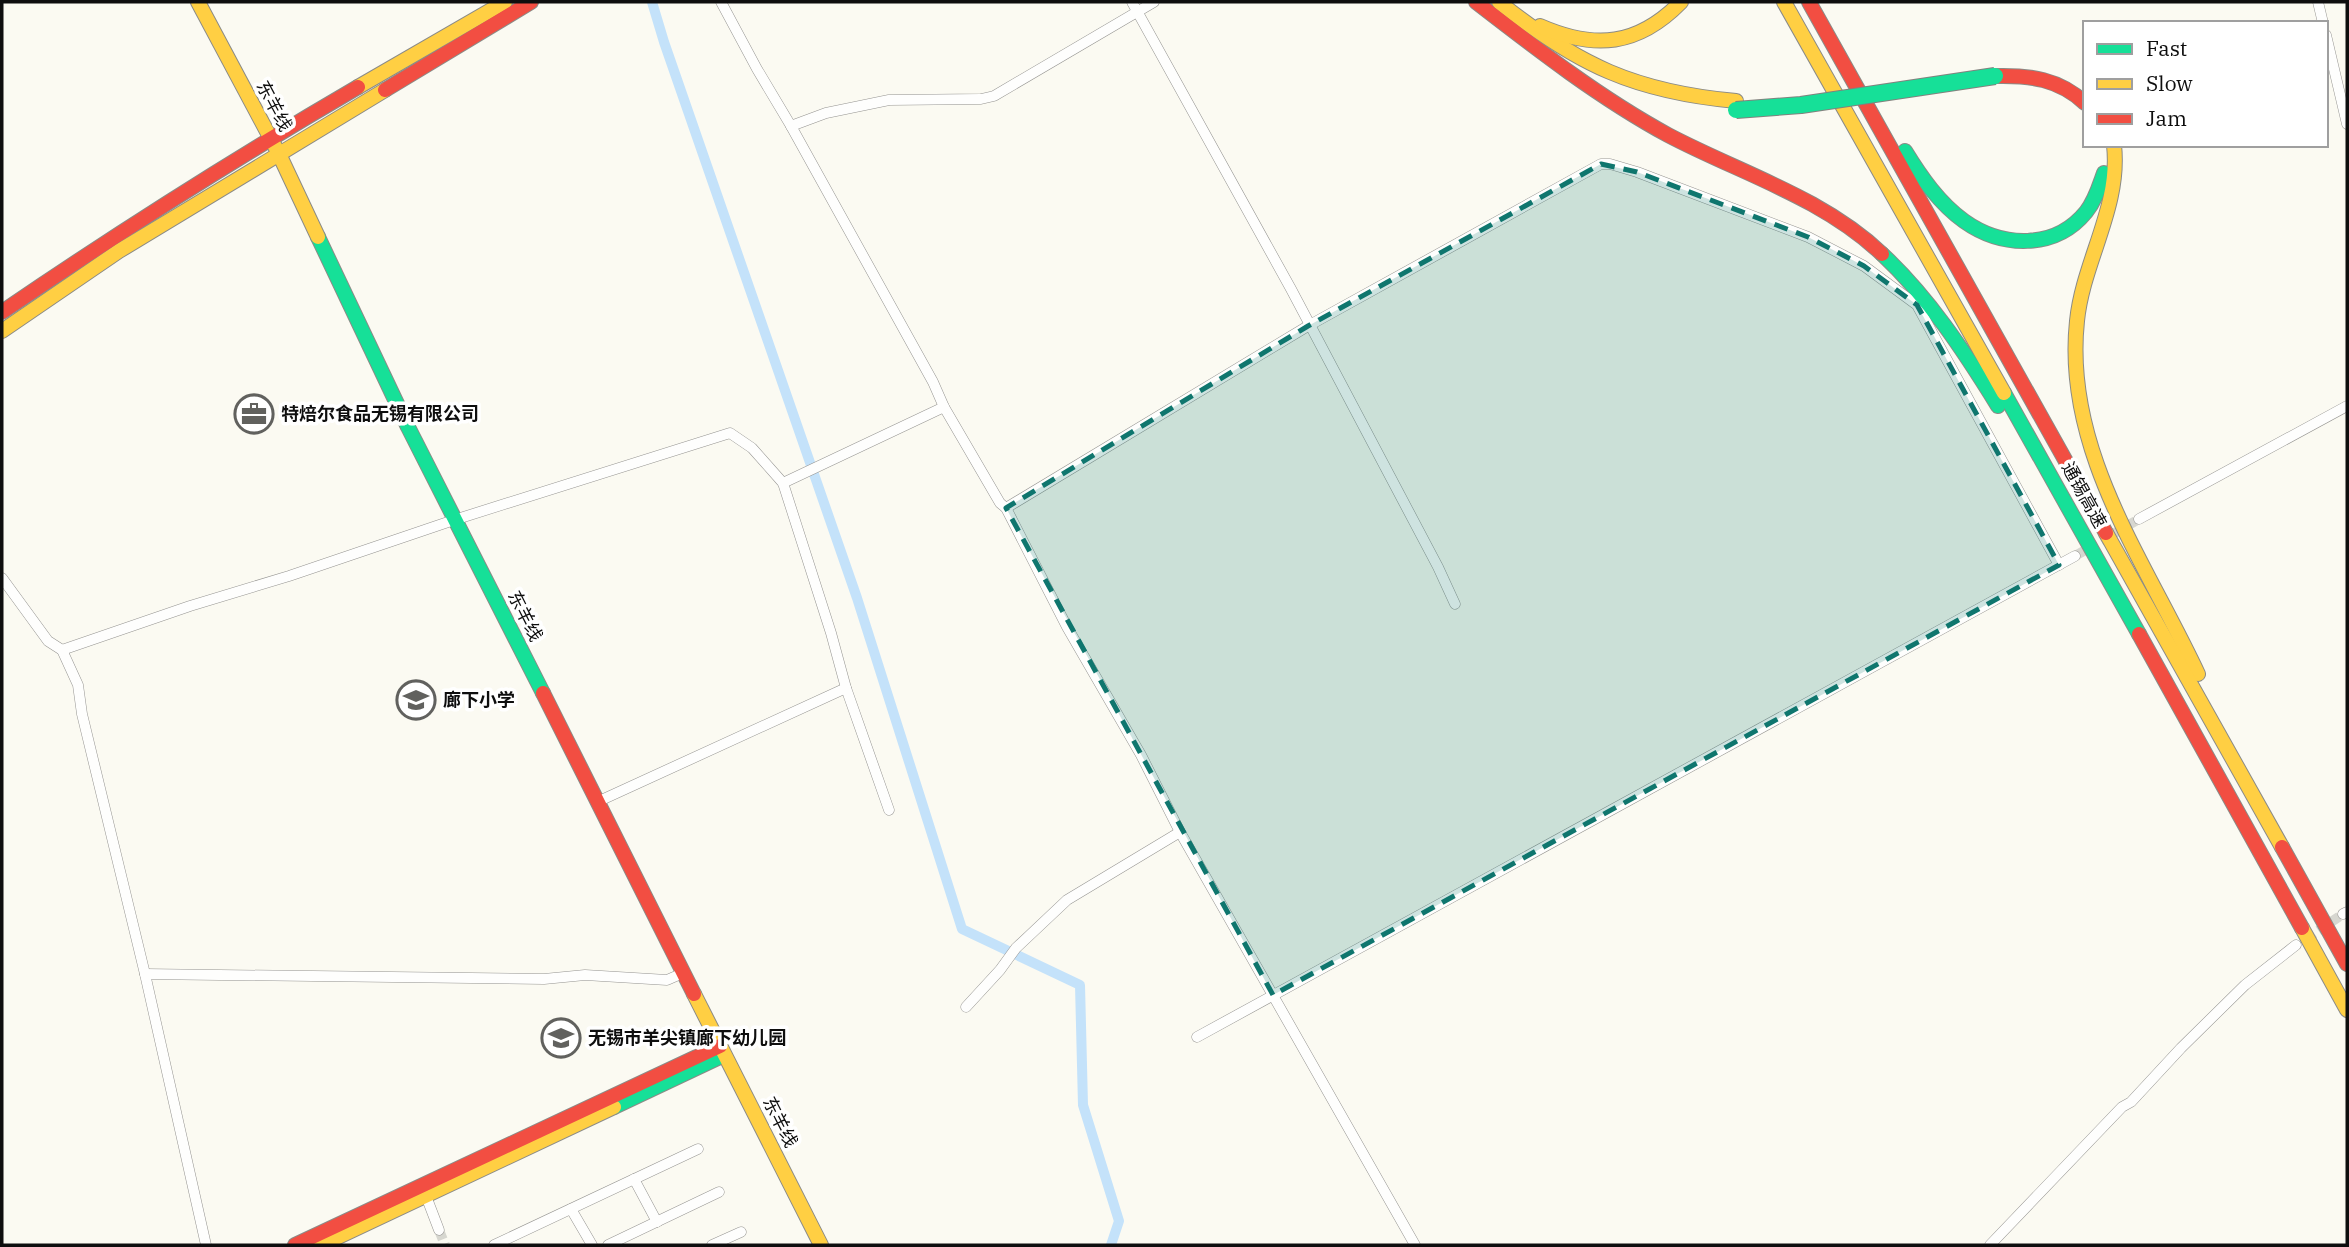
<svg xmlns="http://www.w3.org/2000/svg" width="2349" height="1247" viewBox="0 0 2349 1247" font-family="'IBM Plex Serif','Noto Sans SC',serif">
<style>
.lines{fill:none;stroke-linecap:round;stroke-linejoin:round}
.canal{stroke:#c4e2fa;stroke-width:10}
.street-tunnel{stroke:#d7d7d0;stroke-width:10;stroke-dasharray:10 5;stroke-linecap:butt}
.street-casing{stroke:#959491;stroke-width:11}
.fast-casing{stroke:#8b8b87;stroke-width:16}
.slow-casing{stroke:#8b8b87;stroke-width:16}
.jam-casing{stroke:#8b8b87;stroke-width:16}
.street{stroke:#fefefd;stroke-width:10}
.fast{stroke:#16e098;stroke-width:14}
.slow{stroke:#ffcf43;stroke-width:14}
.jam{stroke:#f24e42;stroke-width:14}
.fast-bridge-casing{stroke:#82827e;stroke-width:18;stroke-linecap:butt}
.fast-bridge{stroke:#16e098;stroke-width:16}
.marked{fill:#0f766e;fill-opacity:0.2;stroke:#0f766e;stroke-width:5;stroke-dasharray:14 9;stroke-linejoin:round}
.labels{text-anchor:middle;stroke-width:7;stroke-linejoin:round;paint-order:stroke}
.street-label{font-size:18px;fill:#0e0e0e;stroke:#fff}
.poi-label{font-size:18px;font-weight:bold;fill:#0e0e0e;stroke:#fff;text-anchor:start}
</style>
<rect width="100%" height="100%" fill="#fbfaf2"/>
<g class="lines">
<!-- canal -->
<path class="canal" d="M 652,2 L 664,42 L 857,598 L 962,929 L 1080,985 L 1083,1105 L 1119,1221 L 1111,1245"/>
<!-- street-tunnel -->
<g class="street-tunnel">
<path d="M 2075,556 L 2139,519"/>
<path d="M 2306,939 L 2343,914"/>
<path d="M 439,1230 L 445,1245"/>
</g>
<!-- street casing -->
<g class="street-casing">
<g id="street">
<path d="M 721,2 L 757,69 L 791,126 L 933,382 L 944,407 L 1000,503 L 1006,508 L 1067,627 L 1141,755 L 1180,832 L 1415,1245"/>
<path d="M 1132,2 L 1291,289 L 1438,567 L 1455,604"/>
<path d="M 2318,2 L 2323,23"/>
<path d="M 2326,35 L 2347,124"/>
<path d="M 791,126 L 826,113 L 889,100 L 981,99 L 994,96 L 1154,2"/>
<path d="M 783,483 L 944,407"/>
<path d="M 1006,508 L 1308,326 L 1601,164 L 1610,164 L 1637,172 L 1808,237 L 1864,266 L 1917,305 L 2059,565"/>
<path d="M 2139,519 L 2347,406"/>
<path d="M 2,578 L 48,641 L 62,650 L 78,685 L 82,714 L 145,974 L 206,1245"/>
<path d="M 62,650 L 190,606 L 289,576 L 454,520 L 730,433 L 752,448 L 783,483 L 831,633 L 846,688 L 889,810"/>
<path d="M 597,802 L 846,688"/>
<path d="M 2343,914 L 2347,912"/>
<path d="M 145,974 L 544,979 L 585,975 L 667,980 L 683,973"/>
<path d="M 966,1007 L 1000,970 L 1016,948 L 1067,900 L 1180,832"/>
<path d="M 1197,1037 L 2075,556"/>
<path d="M 634,1179 L 657,1222"/>
<path d="M 426,1196 L 439,1230"/>
<path d="M 571,1209 L 592,1245"/>
<path d="M 494,1245 L 698,1149"/>
<path d="M 608,1245 L 719,1192"/>
<path d="M 712,1245 L 741,1232"/>
<path d="M 1990,1245 L 2122,1107 L 2131,1102 L 2181,1048 L 2245,985 L 2296,945"/>
</g>
</g>
<!-- fast casing -->
<g class="fast-casing">
<g id="fast">
<path d="M 1905,151 C 1921,177 1939,203 1964,221 C 2002,248 2055,250 2086,212 C 2095,201 2099,187 2104,173"/>
<path d="M 318,237 L 408,427 L 543,693"/>
<path d="M 1882,254 C 1929,298 1964,351 1998,406"/>
<path d="M 2004,393 L 2139,634"/>
<path d="M 614,1107 L 724,1055"/>
</g>
</g>
<!-- slow casing -->
<g class="slow-casing">
<g id="slow">
<path d="M 198,2 L 279,154 L 318,237"/>
<path d="M 1499,2 C 1577,65 1636,92 1736,101"/>
<path d="M 1784,2 L 2004,393"/>
<path d="M 1540,26 C 1595,50 1638,46 1681,2"/>
<path d="M 358,87 L 505,2"/>
<path d="M 2114,145 C 2121,207 2083,261 2077,321 C 2063,451 2146,562 2198,674"/>
<path d="M 2,331 L 119,251 L 385,90"/>
<path d="M 2106,533 L 2282,847"/>
<path d="M 2302,928 L 2347,1010"/>
<path d="M 694,994 L 821,1245"/>
<path d="M 321,1245 L 614,1107"/>
</g>
</g>
<!-- jam casing -->
<g class="jam-casing">
<g id="jam">
<path d="M 1476,2 C 1538,50 1600,98 1668,135 C 1740,173 1822,197 1882,254"/>
<path d="M 1809,2 L 2106,533"/>
<path d="M 1995,76 C 2030,75 2059,79 2085,103"/>
<path d="M 385,90 L 531,2"/>
<path d="M 2,312 C 118,233 236,158 358,87"/>
<path d="M 2139,634 L 2302,928"/>
<path d="M 543,693 L 694,994"/>
<path d="M 2282,847 L 2347,964"/>
<path d="M 295,1245 L 720,1046"/>
</g>
</g>
<!-- street -->
<use href="#street" class="street"/>
<!-- fast -->
<use href="#fast" class="fast"/>
<!-- slow -->
<use href="#slow" class="slow"/>
<!-- jam -->
<use href="#jam" class="jam"/>
<!-- fast-bridge casing -->
<g class="fast-bridge-casing">
<path id="fast-bridge" d="M 1736,110 L 1801,105 L 1995,76"/>
</g>
<!-- fast-bridge -->
<use href="#fast-bridge" class="fast-bridge"/>
</g>
<!-- marked area -->
<path class="marked" d="M 1601,164 L 1637,172 L 1808,237 L 1864,266 L 1917,305 L 2059,565 L 1273,995 L 1006,508 L 1308,326 Z"/>
<!-- icons -->
<defs>
<g id="office-ring" transform="scale(2.0125)"><circle r="9.5" fill="#fff" stroke="#61615e" stroke-width="1.5"/><path d="M-6-3h4V-5.5h4V-3h4V5H-6ZM-1-4.5V-3h2v-1.5ZM-6 0V1H6V0Z" fill="#61615e"/></g>
<g id="school-ring" transform="scale(2.0125)"><circle r="9.5" fill="#fff" stroke="#61615e" stroke-width="1.5"/><path d="M0-5L7-2L0 1L-7-2ZM-4 1L0 2.5L4 1V4Q0 6-4 4Z" fill="#61615e"/></g>
</defs>
<g fill-rule="evenodd">
<use href="#office-ring" x="254" y="414"/>
<use href="#school-ring" x="416" y="700"/>
<use href="#school-ring" x="561" y="1038"/>
</g>
<g class="labels">
<!-- street labels -->
<g class="street-label">
<text transform="translate(274 106) rotate(62)" y="6">东羊线</text>
<text transform="translate(2084 495) rotate(61)" y="6">通锡高速</text>
<text transform="translate(525 616) rotate(63)" y="6">东羊线</text>
<text transform="translate(780 1122) rotate(63)" y="6">东羊线</text>
</g>
<!-- poi labels -->
<g class="poi-label">
<text x="281" y="420">特焙尔食品无锡有限公司</text>
<text x="443" y="706">廊下小学</text>
<text x="588" y="1044">无锡市羊尖镇廊下幼儿园</text>
</g>
</g>
<!-- border -->
<rect width="2349" height="1247" fill="none" stroke="#0e0e0e" stroke-width="7"/>
<!-- legend -->
<rect x="2083" y="21" width="245" height="126" fill="#ffffff" stroke="#9f9f9f" stroke-width="2"/>
<rect x="2097" y="44" width="35" height="10" fill="#16e098" stroke="#9f9f9f" stroke-width="2"/>
<text x="2146" y="56" font-size="21" fill="#0e0e0e">Fast</text>
<rect x="2097" y="79" width="35" height="10" fill="#ffcf43" stroke="#9f9f9f" stroke-width="2"/>
<text x="2146" y="91" font-size="21" fill="#0e0e0e">Slow</text>
<rect x="2097" y="114" width="35" height="10" fill="#f24e42" stroke="#9f9f9f" stroke-width="2"/>
<text x="2146" y="126" font-size="21" fill="#0e0e0e">Jam</text>
</svg>
